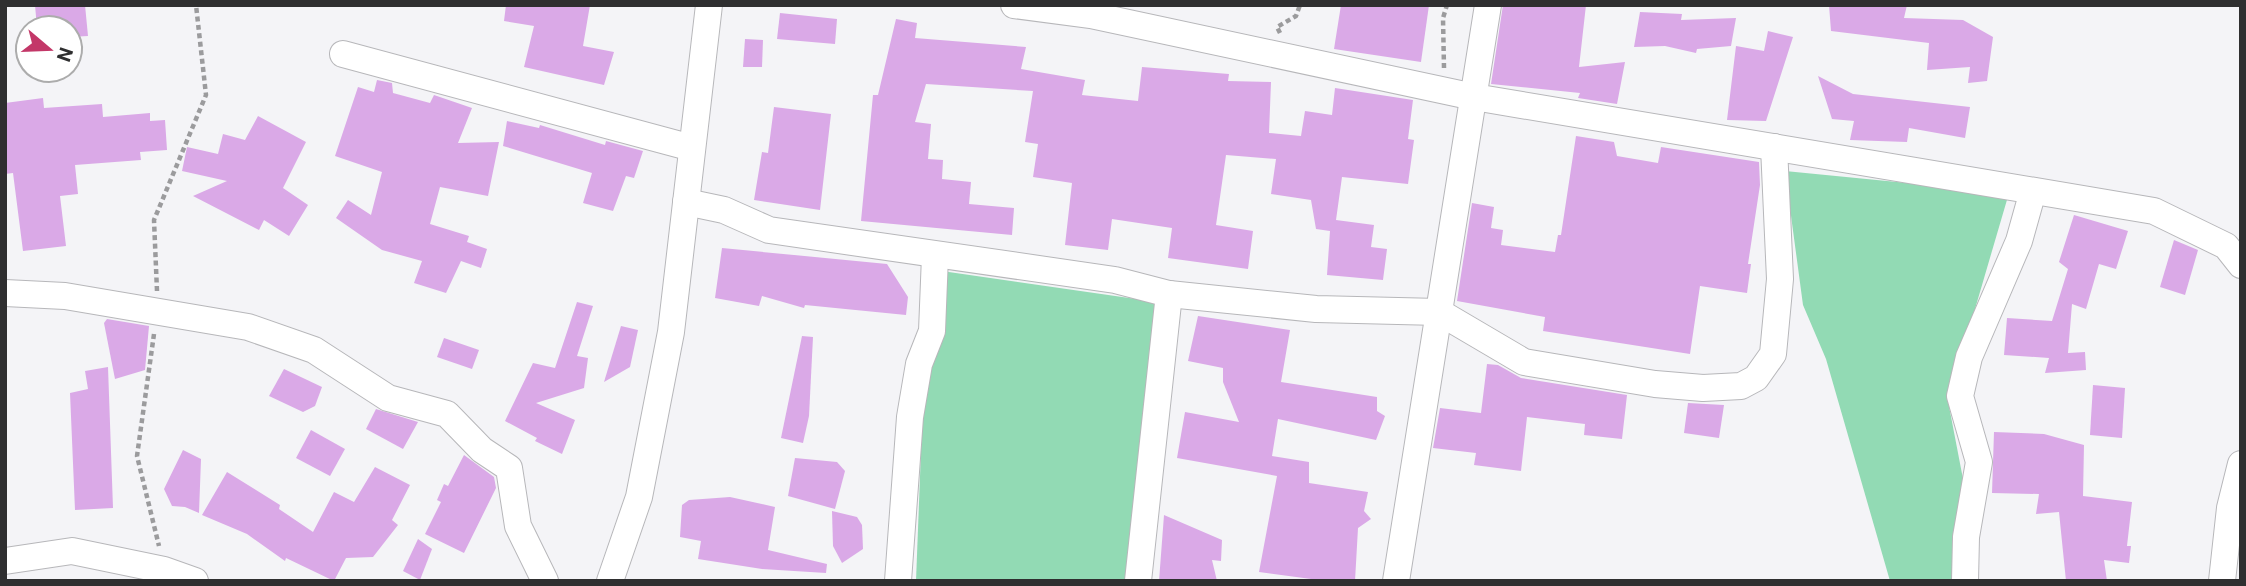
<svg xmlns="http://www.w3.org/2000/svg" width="2246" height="586" viewBox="0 0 2246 586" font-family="Roboto,sans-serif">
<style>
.green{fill:#92dab4}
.building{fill:#daa9e7}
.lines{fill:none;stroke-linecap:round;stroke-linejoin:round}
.street-casing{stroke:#b7b7ba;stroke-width:28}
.path{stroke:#9b9b9d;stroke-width:4.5;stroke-dasharray:5 3.5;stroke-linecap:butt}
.street{stroke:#fff;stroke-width:26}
</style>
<rect width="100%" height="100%" fill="#f4f4f7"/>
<!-- green -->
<g class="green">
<path d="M 1785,171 L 2009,193 L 1948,401 L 1963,479 L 1957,581 L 1890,581 L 1826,359 L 1803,305 Z"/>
<path d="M 928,269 L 1157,302 L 1129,581 L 916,581 Z"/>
</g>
<!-- building -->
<g class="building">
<path d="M 35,5 L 85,5 L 88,36 L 70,37 L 70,28 L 37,28 Z"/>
<path d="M 506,5 L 590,5 L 583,46 L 614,52 L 604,85 L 524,67 L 534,26 L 504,21 Z"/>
<path d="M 1341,5 L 1429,5 L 1421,62 L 1334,49 Z"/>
<path d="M 1503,5 L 1586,5 L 1579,67 L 1625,62 L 1617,104 L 1578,98 L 1580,93 L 1491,84 Z"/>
<path d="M 1829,5 L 1907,5 L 1904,18 L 1963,20 L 1993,37 L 1987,81 L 1968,83 L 1970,67 L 1927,70 L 1929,43 L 1831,31 Z"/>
<path d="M 1640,12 L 1682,14 L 1681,20 L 1736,18 L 1731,46 L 1697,49 L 1696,53 L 1665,46 L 1634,47 Z"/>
<path d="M 780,13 L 837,19 L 835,44 L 777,39 Z"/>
<path d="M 896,19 L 917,23 L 915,38 L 1026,47 L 1021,69 L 1085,80 L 1082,95 L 1138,101 L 1142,67 L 1229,74 L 1228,81 L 1271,82 L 1269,133 L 1301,136 L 1305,111 L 1332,115 L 1335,88 L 1413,100 L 1408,139 L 1414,140 L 1408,184 L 1342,177 L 1336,220 L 1374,225 L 1371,247 L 1387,249 L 1383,280 L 1327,275 L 1330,231 L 1316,229 L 1311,200 L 1271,194 L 1276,159 L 1226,155 L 1216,225 L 1253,231 L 1248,269 L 1168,258 L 1172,228 L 1112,219 L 1108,250 L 1065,245 L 1072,183 L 1033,177 L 1038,144 L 1025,142 L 1033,91 L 926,84 L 915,122 L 931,124 L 928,159 L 943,160 L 942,179 L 971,182 L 969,204 L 1014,208 L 1012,235 L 861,221 L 873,95 L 878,95 Z"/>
<path d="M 1768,31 L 1793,37 L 1766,121 L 1727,120 L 1736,46 L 1764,51 Z"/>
<path d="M 745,39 L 763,40 L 762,67 L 743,67 Z"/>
<path d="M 1818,76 L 1853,94 L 1970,107 L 1965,138 L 1909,128 L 1907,142 L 1850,140 L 1854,121 L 1832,119 Z"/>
<path d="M 377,80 L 392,83 L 393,93 L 430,103 L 434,95 L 472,108 L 458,143 L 499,142 L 488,196 L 440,187 L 430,224 L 469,236 L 467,242 L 487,249 L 481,268 L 461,261 L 446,293 L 414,283 L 422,261 L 382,250 L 336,218 L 348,200 L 371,215 L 382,172 L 335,156 L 358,87 L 374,92 Z"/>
<path d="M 43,98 L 44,108 L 102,104 L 103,117 L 150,113 L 150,121 L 165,120 L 167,150 L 140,152 L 141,160 L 75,165 L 78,194 L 60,196 L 66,246 L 23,251 L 13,173 L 5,174 L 5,103 Z"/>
<path d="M 774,107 L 831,114 L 820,210 L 754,200 L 762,152 L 768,153 Z"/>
<path d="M 258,116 L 306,142 L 283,188 L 308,205 L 289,236 L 264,220 L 259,230 L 193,196 L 227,181 L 182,171 L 187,147 L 218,154 L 223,134 L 245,140 Z"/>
<path d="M 507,121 L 539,128 L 540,125 L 605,145 L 606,141 L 643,151 L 634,178 L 626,176 L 613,211 L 583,203 L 592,173 L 503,146 Z"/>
<path d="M 1576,136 L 1614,142 L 1617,156 L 1658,163 L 1661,147 L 1759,162 L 1760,185 L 1748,264 L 1751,264 L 1747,293 L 1700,286 L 1690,354 L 1543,331 L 1545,317 L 1457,301 L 1472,203 L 1494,207 L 1491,228 L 1503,230 L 1501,245 L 1555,252 L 1558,235 L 1561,235 Z"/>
<path d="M 2074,215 L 2128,231 L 2116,269 L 2099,264 L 2086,309 L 2072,304 L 2068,353 L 2085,352 L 2086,370 L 2045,373 L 2049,358 L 2004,355 L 2007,318 L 2052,321 L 2068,269 L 2059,262 Z"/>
<path d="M 2174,240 L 2198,250 L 2185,295 L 2160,287 Z"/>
<path d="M 722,248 L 887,264 L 908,297 L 906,315 L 805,305 L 804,308 L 762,296 L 759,306 L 715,298 Z"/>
<path d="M 577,302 L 593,306 L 577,356 L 588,358 L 584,388 L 536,403 L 575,420 L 562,454 L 535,441 L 537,438 L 505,421 L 533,363 L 555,368 Z"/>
<path d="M 1198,316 L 1290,330 L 1281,382 L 1377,397 L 1377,411 L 1385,416 L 1376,440 L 1278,419 L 1272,456 L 1309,462 L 1309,483 L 1368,492 L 1364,511 L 1371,519 L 1358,528 L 1355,581 L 1326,581 L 1259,572 L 1277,476 L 1177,458 L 1185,412 L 1239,422 L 1223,382 L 1223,368 L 1188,361 Z"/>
<path d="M 107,319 L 149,326 L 145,370 L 115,379 L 104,323 Z"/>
<path d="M 621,326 L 638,330 L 630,367 L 604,382 Z"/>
<path d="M 802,336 L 813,337 L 809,416 L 803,443 L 781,438 Z"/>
<path d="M 444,338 L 479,350 L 472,369 L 437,357 Z"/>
<path d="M 1487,364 L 1498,365 L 1521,378 L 1627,395 L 1622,439 L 1584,435 L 1585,424 L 1527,417 L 1521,471 L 1474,465 L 1476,453 L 1433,448 L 1440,408 L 1481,413 Z"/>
<path d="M 108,367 L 113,508 L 75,510 L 70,393 L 88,389 L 85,371 Z"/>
<path d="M 284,369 L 322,387 L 315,406 L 303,412 L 269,396 Z"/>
<path d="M 2093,385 L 2125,388 L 2122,438 L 2090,435 Z"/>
<path d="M 1688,403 L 1724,405 L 1719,438 L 1684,433 Z"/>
<path d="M 376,409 L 418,422 L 403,449 L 366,429 Z"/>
<path d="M 311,430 L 345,449 L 330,476 L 296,458 Z"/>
<path d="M 1994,432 L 2044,434 L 2084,445 L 2083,496 L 2132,502 L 2127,546 L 2131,546 L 2129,563 L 2104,560 L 2107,581 L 2066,581 L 2059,512 L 2036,514 L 2039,494 L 1992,493 Z"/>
<path d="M 183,450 L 201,459 L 199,513 L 185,507 L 172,506 L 164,489 Z"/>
<path d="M 464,455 L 494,477 L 496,488 L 464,553 L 425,534 L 441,502 L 437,500 L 444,484 L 448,486 Z"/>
<path d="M 795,458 L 837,462 L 845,471 L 835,509 L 788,496 Z"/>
<path d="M 375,467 L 410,485 L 392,520 L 398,525 L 373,557 L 346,558 L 334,581 L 286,558 L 285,561 L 247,534 L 202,515 L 227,472 L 280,505 L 279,509 L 313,532 L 334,492 L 354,502 Z"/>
<path d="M 730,497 L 775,507 L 768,550 L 827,564 L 826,573 L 762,569 L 698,559 L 701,541 L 680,537 L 682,505 L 689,500 Z"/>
<path d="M 832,511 L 857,517 L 862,525 L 863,549 L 842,563 L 833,546 Z"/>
<path d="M 1164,515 L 1222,540 L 1221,561 L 1212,560 L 1217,581 L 1159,581 Z"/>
<path d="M 418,539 L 432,549 L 420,580 L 403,571 Z"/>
</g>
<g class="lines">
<!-- street casing -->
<g class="street-casing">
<g id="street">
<path d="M 1014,5 L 1091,15 L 1474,97 L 2154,211 L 2226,246 L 2241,265"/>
<path d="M 343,54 L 692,148"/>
<path d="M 686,202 L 724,210 L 769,230 L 1115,280 L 1169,294 L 1316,309 L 1439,312 L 1524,362 L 1655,384 L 1703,388 L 1741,386 L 1756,378 L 1773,354 L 1780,279 L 1774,147"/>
<path d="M 5,293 L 65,296 L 248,327 L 314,350 L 388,398 L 447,414 L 482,450 L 509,468 L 518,526 L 545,581"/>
<path d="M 5,561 L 72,551 L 164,570 L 195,581"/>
<path d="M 610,581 L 639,497 L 671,332 L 709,5"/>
<path d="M 898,581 L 910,417 L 919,364 L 932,331 L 935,256"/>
<path d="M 1138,581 L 1169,294"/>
<path d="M 1396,581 L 1488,5"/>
<path d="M 1965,581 L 1966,537 L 1979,462 L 1960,396 L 1969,357 L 2019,241 L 2033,191"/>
<path d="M 2222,581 L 2230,508 L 2241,464"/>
</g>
</g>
<!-- path -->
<g class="path">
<path d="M 1280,33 L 1277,27 L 1296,16 L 1300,5"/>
<path d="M 1444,68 L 1443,18 L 1447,5"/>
<path d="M 157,291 L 154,220 L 206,95 L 196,5"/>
<path d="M 154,334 L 137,456 L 159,546"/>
</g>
<!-- street -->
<use href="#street" class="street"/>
</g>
<!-- border -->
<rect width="2246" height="586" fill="none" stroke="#2f2f30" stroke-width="14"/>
<!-- north arrow -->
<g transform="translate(49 49) rotate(109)"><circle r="33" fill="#ffffff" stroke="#acacac" stroke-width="2"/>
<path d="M0-5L12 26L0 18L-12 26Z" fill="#c33768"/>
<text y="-10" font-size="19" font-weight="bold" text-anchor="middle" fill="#2f2f30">N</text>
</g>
</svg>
